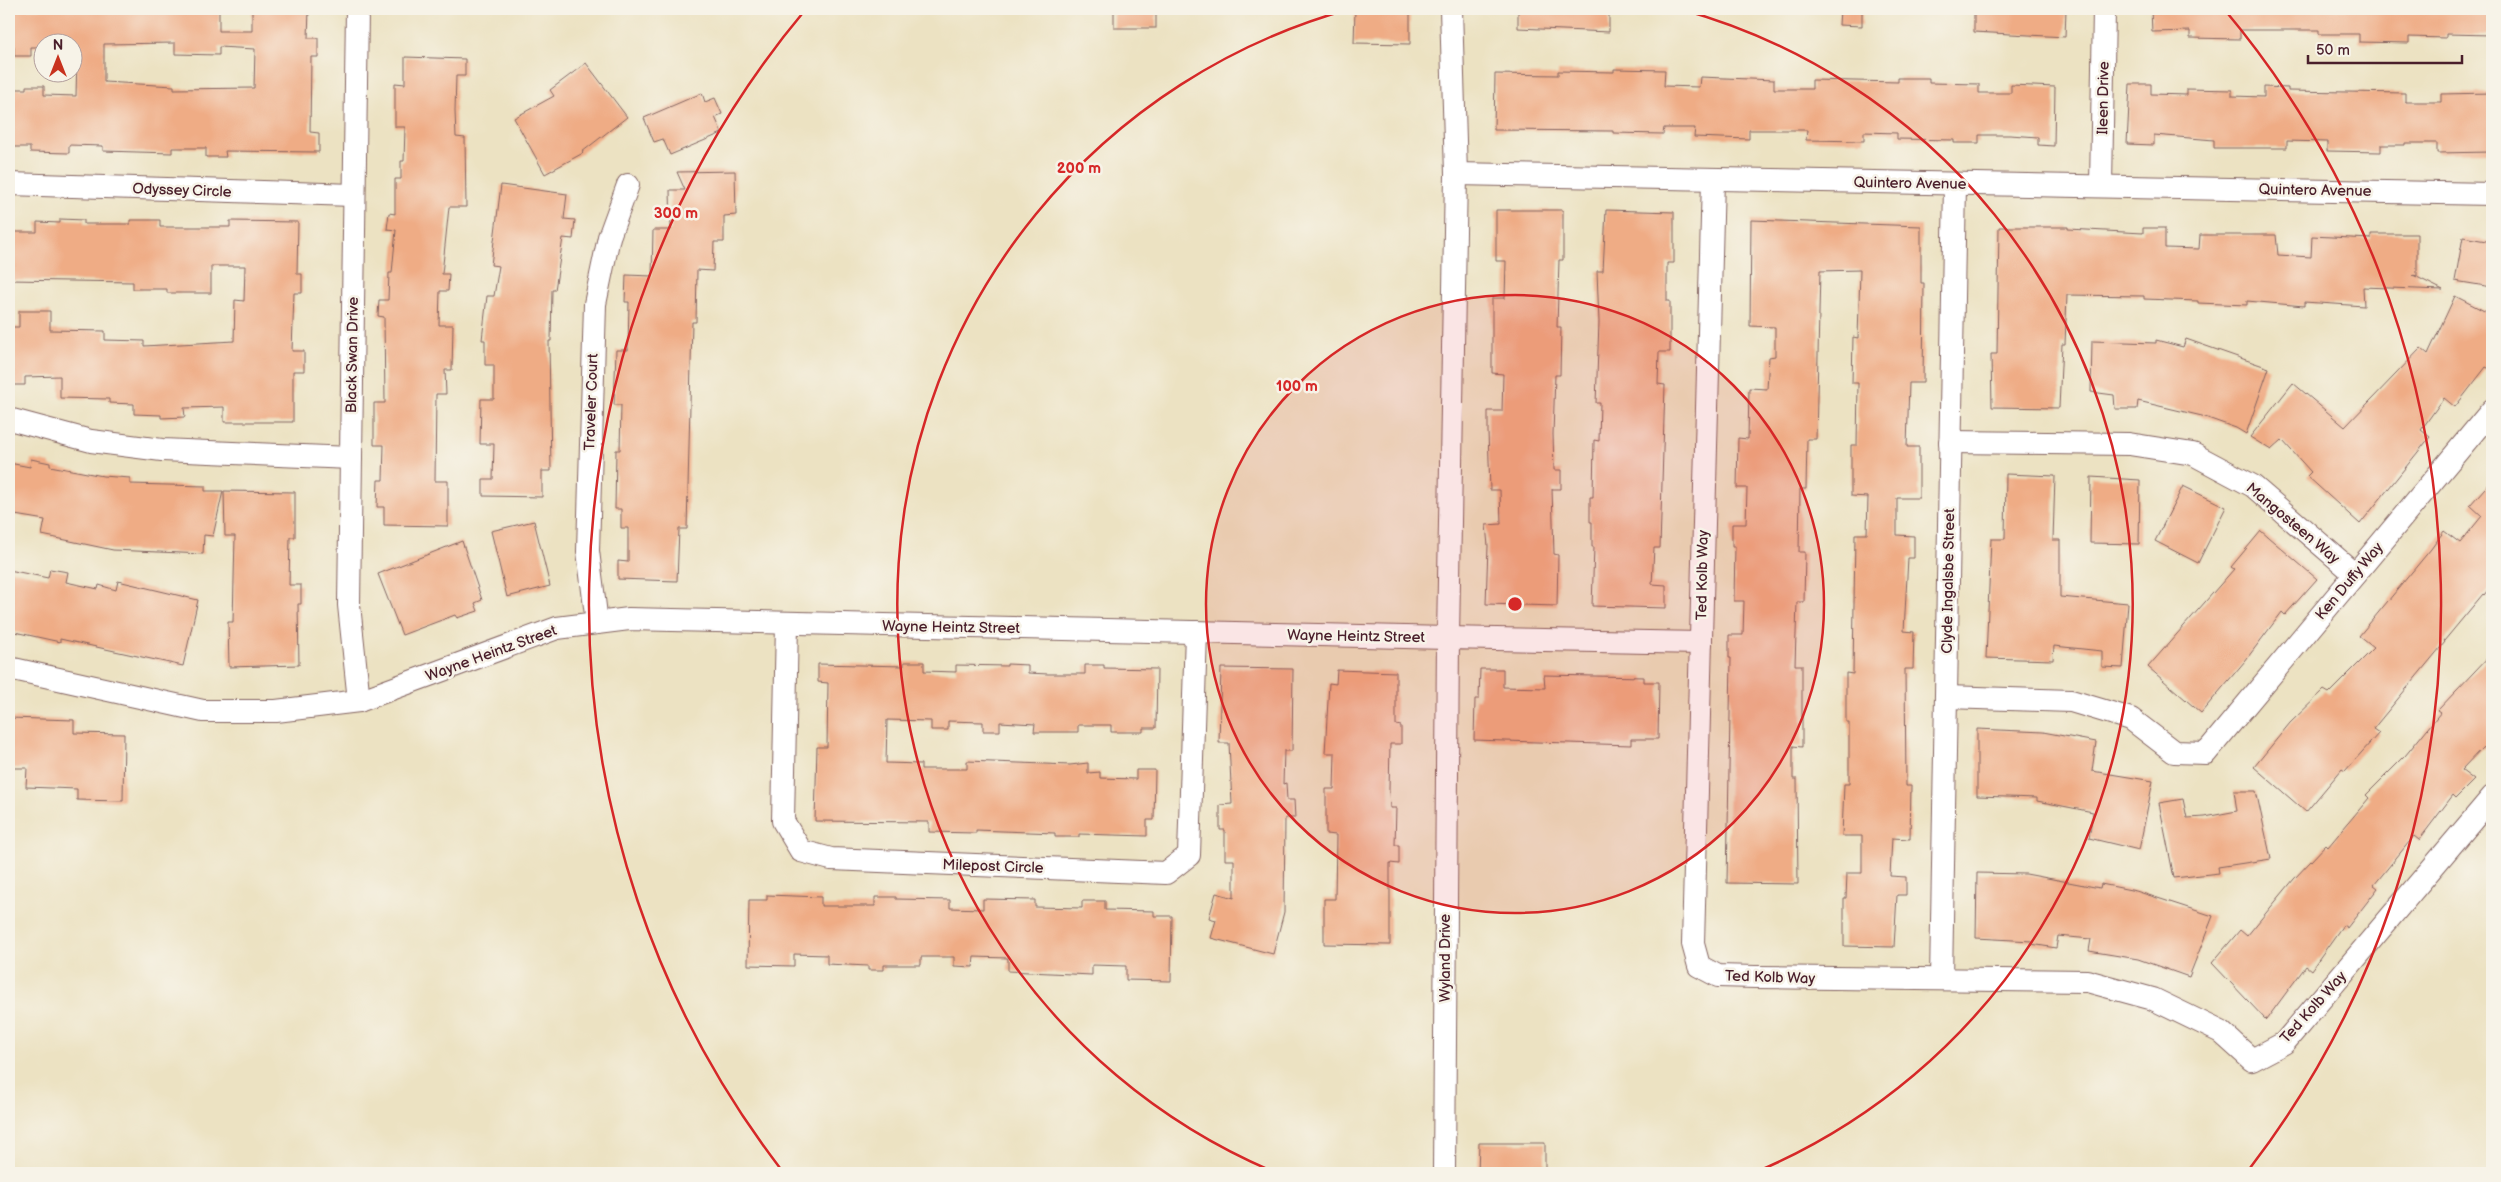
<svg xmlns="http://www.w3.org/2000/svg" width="2501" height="1182" viewBox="0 0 2501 1182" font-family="'Balsamiq Sans',sans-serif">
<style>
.building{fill:#efac85;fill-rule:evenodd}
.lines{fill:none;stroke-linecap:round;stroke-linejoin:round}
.minor-casing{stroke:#836360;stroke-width:24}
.minor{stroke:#fff;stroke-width:22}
.ring{fill:none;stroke:#d62828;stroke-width:2.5}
.labels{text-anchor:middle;stroke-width:5;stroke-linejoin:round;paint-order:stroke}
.street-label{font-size:15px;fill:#4a1f2b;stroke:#f7f3e8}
.centre{fill:#d62828;stroke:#f7f3e8;stroke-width:2.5}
.ring-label{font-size:15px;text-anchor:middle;font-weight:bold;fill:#d62828;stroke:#f7f3e8;stroke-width:5;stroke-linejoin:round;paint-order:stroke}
</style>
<rect width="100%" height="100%" fill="#f7f3e8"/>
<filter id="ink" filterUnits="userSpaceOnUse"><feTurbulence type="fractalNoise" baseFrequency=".02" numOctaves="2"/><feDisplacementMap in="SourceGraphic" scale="10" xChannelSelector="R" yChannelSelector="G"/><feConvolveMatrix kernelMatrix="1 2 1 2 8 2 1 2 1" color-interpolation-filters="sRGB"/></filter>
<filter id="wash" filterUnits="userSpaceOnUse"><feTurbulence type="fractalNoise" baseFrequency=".0096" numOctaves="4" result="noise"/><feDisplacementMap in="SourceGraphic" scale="20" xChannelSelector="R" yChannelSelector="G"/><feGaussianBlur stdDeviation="1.12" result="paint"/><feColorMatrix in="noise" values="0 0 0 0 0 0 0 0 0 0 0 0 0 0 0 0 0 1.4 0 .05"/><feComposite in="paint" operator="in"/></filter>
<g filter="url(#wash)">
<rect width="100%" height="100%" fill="#ece2c2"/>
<g id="blocks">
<!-- building -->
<g class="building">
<path d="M 9,9 L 219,9 L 219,31 L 252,31 L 252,9 L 309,9 L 308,38 L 318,38 L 318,57 L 311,57 L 310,132 L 319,133 L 319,152 L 225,151 L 226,157 L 206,157 L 206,148 L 172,148 L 172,153 L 103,151 L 103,146 L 69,145 L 69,153 L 30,152 L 30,147 L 9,147 L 9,89 L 26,89 L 26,86 L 44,86 L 44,95 L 76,96 L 77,56 L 72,56 L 72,42 L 42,42 L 42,47 L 31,47 L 31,56 L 14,56 L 14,47 L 9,47 ZM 175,43 L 175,54 L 219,55 L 219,47 L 255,49 L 254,88 L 174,89 L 174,86 L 104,82 L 104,44 Z"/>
<rect x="1114" y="9" width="42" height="19"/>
<path d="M 1355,9 L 1410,9 L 1410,44 L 1354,43 Z"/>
<path d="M 1518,9 L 1609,9 L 1609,32 L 1518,28 Z"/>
<path d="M 1840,9 L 1862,9 L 1862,26 L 1839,25 Z"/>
<path d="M 1974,9 L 2066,9 L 2065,37 L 1974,32 Z"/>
<path d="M 2151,9 L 2492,9 L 2492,35 L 2446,34 L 2446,38 L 2409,37 L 2409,43 L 2359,42 L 2359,34 L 2319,34 L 2319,30 L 2240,30 L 2240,39 L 2190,38 L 2190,31 L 2152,32 Z"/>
<path d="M 405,57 L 465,59 L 465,76 L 456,76 L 455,111 L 456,137 L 465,138 L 466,207 L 449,207 L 442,274 L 449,274 L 448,291 L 440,291 L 439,325 L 453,325 L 452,370 L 445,370 L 446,394 L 436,394 L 435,481 L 448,481 L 448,526 L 384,525 L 384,507 L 377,507 L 378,480 L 383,480 L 384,445 L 374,445 L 374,403 L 385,403 L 384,317 L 378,316 L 379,300 L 388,300 L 389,273 L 392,273 L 396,230 L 387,229 L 389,213 L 395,214 L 395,179 L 401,179 L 401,161 L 404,161 L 405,127 L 395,127 L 395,83 L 405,84 Z"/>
<path d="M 586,63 L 627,117 L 582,152 L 583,153 L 545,174 L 514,118 L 554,96 L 550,90 Z"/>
<path d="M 1614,69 L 1665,70 L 1664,86 L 1699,87 L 1700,77 L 1774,80 L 1774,89 L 1812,89 L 1812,80 L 1898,82 L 1898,78 L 1929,78 L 1929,83 L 1979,84 L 1979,93 L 2011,93 L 2011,85 L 2055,87 L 2054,146 L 2038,145 L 2038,137 L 2010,135 L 1979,135 L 1979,143 L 1954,143 L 1954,140 L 1897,139 L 1897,133 L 1864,132 L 1864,141 L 1806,140 L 1807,130 L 1749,130 L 1749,139 L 1694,137 L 1695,128 L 1664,128 L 1663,134 L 1613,133 L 1613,131 L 1494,130 L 1495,74 L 1558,75 L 1558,71 L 1614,72 Z"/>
<path d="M 2130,84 L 2151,84 L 2151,94 L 2187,95 L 2187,89 L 2232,90 L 2232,96 L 2264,97 L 2264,87 L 2288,88 L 2288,91 L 2405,93 L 2405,102 L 2441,102 L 2441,94 L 2492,93 L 2492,152 L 2437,153 L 2437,143 L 2405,143 L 2405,145 L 2381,145 L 2381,152 L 2327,151 L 2327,142 L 2287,141 L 2287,148 L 2214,148 L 2214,140 L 2154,135 L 2154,145 L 2127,144 Z"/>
<path d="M 702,93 L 705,102 L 715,98 L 722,114 L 715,117 L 722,133 L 670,155 L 663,139 L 654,142 L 644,118 Z"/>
<path d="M 735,171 L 736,215 L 724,216 L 724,242 L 714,242 L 713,271 L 697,270 L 696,322 L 692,322 L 687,529 L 679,529 L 677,581 L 618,579 L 618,561 L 628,562 L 628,528 L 621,528 L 621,509 L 615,509 L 616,450 L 620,450 L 621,405 L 614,405 L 616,350 L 628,350 L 629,302 L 625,302 L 626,275 L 652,276 L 653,230 L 671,230 L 670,190 L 685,190 L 677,172 Z"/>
<path d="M 501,185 L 567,194 L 564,219 L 575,220 L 573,239 L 563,238 L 555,290 L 552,290 L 551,341 L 549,341 L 551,471 L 542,471 L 542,497 L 483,496 L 483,479 L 493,479 L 494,444 L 480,444 L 481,399 L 494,399 L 494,365 L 485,365 L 485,340 L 482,340 L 487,296 L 494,296 L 499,266 L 491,265 Z"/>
<path d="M 1496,210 L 1563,210 L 1563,260 L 1559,260 L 1557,327 L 1561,327 L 1560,375 L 1555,375 L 1553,434 L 1554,470 L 1561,470 L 1561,489 L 1552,489 L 1554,554 L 1558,555 L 1557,606 L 1486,604 L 1488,546 L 1486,525 L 1501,524 L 1500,490 L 1490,490 L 1488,432 L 1488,411 L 1502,411 L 1503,374 L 1492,373 L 1492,298 L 1505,298 L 1506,261 L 1496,261 Z"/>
<path d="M 1606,210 L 1674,212 L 1674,263 L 1667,263 L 1667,301 L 1670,301 L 1670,352 L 1659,352 L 1658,384 L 1665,385 L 1660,548 L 1654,548 L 1652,584 L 1666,585 L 1666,608 L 1592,606 L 1594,547 L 1592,547 L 1592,522 L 1590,522 L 1590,497 L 1593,497 L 1594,440 L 1599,441 L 1600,403 L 1596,403 L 1599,322 L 1597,271 L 1603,271 Z"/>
<path d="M 60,219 L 84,220 L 84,224 L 130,224 L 130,220 L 160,220 L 160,227 L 230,227 L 230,221 L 298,222 L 297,274 L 302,274 L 302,293 L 294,293 L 292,351 L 304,351 L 304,371 L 293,371 L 293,422 L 224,422 L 224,407 L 184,408 L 185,417 L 161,418 L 161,415 L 134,414 L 134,404 L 109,403 L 109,399 L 60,398 L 60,376 L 25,377 L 25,385 L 9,385 L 9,327 L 19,327 L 19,311 L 50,311 L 50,330 L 105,331 L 105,340 L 144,341 L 144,346 L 234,341 L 235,300 L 244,301 L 245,266 L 211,266 L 211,293 L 167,293 L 167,289 L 133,289 L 133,282 L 9,280 L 9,232 L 37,232 L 37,222 L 60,223 Z"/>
<path d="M 1751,220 L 1921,226 L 1921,283 L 1924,283 L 1923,383 L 1909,383 L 1907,447 L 1919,447 L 1919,498 L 1897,498 L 1897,535 L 1914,536 L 1914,558 L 1908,558 L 1904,631 L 1914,632 L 1913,669 L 1905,669 L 1906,786 L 1911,786 L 1910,839 L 1892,838 L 1890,876 L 1906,877 L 1906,895 L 1897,895 L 1894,947 L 1844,946 L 1844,898 L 1846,898 L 1847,873 L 1862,873 L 1862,836 L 1842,836 L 1844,784 L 1849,784 L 1849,722 L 1846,722 L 1846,673 L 1853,674 L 1855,534 L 1867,534 L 1868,497 L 1851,496 L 1851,445 L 1857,445 L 1858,383 L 1852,383 L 1853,337 L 1858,338 L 1860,270 L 1820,271 L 1816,439 L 1807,439 L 1806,489 L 1800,489 L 1799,552 L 1805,552 L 1804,602 L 1797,602 L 1795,665 L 1802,665 L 1802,747 L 1793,746 L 1793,779 L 1797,779 L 1798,884 L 1727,883 L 1731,658 L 1729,658 L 1729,635 L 1743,635 L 1744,601 L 1734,601 L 1735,546 L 1732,546 L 1732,524 L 1746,524 L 1747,488 L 1737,488 L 1738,438 L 1748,439 L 1749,388 L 1767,389 L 1769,357 L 1775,356 L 1775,327 L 1750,326 Z"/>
<path d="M 1999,227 L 2068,227 L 2068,229 L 2143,233 L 2143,228 L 2165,228 L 2165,248 L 2199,249 L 2200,235 L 2276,235 L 2278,255 L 2311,257 L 2312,236 L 2371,239 L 2371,234 L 2417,234 L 2417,276 L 2413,275 L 2443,290 L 2363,287 L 2364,306 L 2304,302 L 2304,306 L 2247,301 L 2247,305 L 2198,303 L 2198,301 L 2144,299 L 2144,296 L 2067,295 L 2065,344 L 2062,344 L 2059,408 L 1992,407 L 1991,354 L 1997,354 Z"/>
<path d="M 2463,237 L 2492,242 L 2492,287 L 2455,281 Z"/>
<path d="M 2455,296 L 2492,315 L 2492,370 L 2486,367 L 2455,407 L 2444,398 L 2421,430 L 2430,437 L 2360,524 L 2307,476 L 2311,472 L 2282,440 L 2271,450 L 2250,437 L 2293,383 L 2345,427 L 2421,348 L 2428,354 Z"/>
<path d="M 2186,339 L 2269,368 L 2246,434 L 2236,428 L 2202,416 L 2138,401 L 2137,409 L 2115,409 L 2114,395 L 2091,392 L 2092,341 L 2156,343 L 2156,340 L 2183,347 Z"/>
<path d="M 31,459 L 50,463 L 50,466 L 103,476 L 130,478 L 130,484 L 205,486 L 205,491 L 223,491 L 213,536 L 204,535 L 203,554 L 113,550 L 42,535 L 45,520 L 9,514 L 9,463 L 30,467 Z"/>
<path d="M 2006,474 L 2055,476 L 2053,540 L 2060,540 L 2060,597 L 2128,603 L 2123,668 L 2102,667 L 2102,651 L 2054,646 L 2053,660 L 1986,658 L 1991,539 L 2005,539 Z"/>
<path d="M 2091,477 L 2140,480 L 2139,544 L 2090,543 Z"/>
<path d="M 2492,480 L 2492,585 L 2484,595 L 2483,594 L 2444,641 L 2445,642 L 2373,729 L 2379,733 L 2345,771 L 2342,769 L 2306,812 L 2254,767 L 2290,723 L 2324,690 L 2329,693 L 2374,648 L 2359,636 L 2431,549 L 2444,531 L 2460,543 L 2482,516 L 2470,505 Z"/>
<path d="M 2183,486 L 2226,507 L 2198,563 L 2155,541 Z"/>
<path d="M 224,491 L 295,492 L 295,537 L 290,537 L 289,585 L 301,585 L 301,604 L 298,604 L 299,665 L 229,667 L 228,622 L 233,622 L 235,536 L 225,536 Z"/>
<path d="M 534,521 L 550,586 L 507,597 L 491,531 Z"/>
<path d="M 2261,531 L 2317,579 L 2285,615 L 2282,612 L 2245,661 L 2201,713 L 2148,667 L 2234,569 L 2231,567 Z"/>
<path d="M 462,541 L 482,600 L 475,603 L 478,611 L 457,618 L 455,615 L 402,635 L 378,574 Z"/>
<path d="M 50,569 L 68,572 L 66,582 L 98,589 L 99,585 L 116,590 L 118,581 L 198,600 L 183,666 L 60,639 L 60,642 L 10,631 L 12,620 L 9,619 L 9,570 L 48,578 Z"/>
<path d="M 2492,653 L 2492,755 L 2483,747 L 2461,770 L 2474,780 L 2456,798 L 2453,795 L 2419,840 L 2414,836 L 2374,885 L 2378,888 L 2347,928 L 2343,925 L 2311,970 L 2306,966 L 2266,1020 L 2212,963 L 2240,930 L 2247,936 L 2294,879 L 2326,845 L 2328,847 L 2369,798 L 2366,795 L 2405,756 L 2441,712 L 2438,710 Z"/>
<path d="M 904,662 L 924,662 L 924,671 L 956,672 L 956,665 L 1007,666 L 1007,664 L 1028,665 L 1028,673 L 1048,674 L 1085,674 L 1085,665 L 1104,665 L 1104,668 L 1157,669 L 1156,728 L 1143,728 L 1143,732 L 1111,732 L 1111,725 L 1078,725 L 1078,732 L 1034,732 L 1035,724 L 1000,722 L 1000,731 L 983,731 L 983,722 L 948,721 L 948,730 L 931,730 L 931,721 L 887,720 L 886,763 L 921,764 L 921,769 L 967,769 L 967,761 L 1070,765 L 1088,763 L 1088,773 L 1100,772 L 1100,778 L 1136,779 L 1136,770 L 1155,770 L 1154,820 L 1147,820 L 1147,836 L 1079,834 L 1079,837 L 1055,837 L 1055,833 L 976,830 L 976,833 L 929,832 L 929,822 L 815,821 L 817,747 L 827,747 L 828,683 L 818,682 L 818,664 L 904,666 Z"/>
<path d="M 1221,668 L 1293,669 L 1292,751 L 1284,751 L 1283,784 L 1286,783 L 1287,800 L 1294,800 L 1295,818 L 1285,818 L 1284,912 L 1273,954 L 1211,938 L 1216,920 L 1209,918 L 1216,893 L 1234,898 L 1234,860 L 1225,860 L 1225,830 L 1220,830 L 1220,805 L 1232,804 L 1229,743 L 1219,743 Z"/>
<path d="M 1480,669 L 1503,669 L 1503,687 L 1545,688 L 1544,675 L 1644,677 L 1644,682 L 1659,682 L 1658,739 L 1631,739 L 1631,745 L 1474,740 L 1475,699 L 1479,699 Z"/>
<path d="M 1337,670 L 1396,672 L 1396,725 L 1401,726 L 1401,744 L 1390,744 L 1389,790 L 1390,808 L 1396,808 L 1395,845 L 1399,845 L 1399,864 L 1390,863 L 1390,945 L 1324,944 L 1324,899 L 1335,899 L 1336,835 L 1326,834 L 1326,789 L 1334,789 L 1335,753 L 1325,753 L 1329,683 L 1336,684 Z"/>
<path d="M 9,718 L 74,720 L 74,733 L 124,734 L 123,801 L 77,800 L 77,789 L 26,787 L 27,768 L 9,768 Z"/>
<path d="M 1977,729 L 2043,732 L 2096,742 L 2092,771 L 2153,781 L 2139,850 L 2089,838 L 2093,812 L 2037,801 L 2037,798 L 1977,796 Z"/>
<path d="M 2234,791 L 2256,791 L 2271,859 L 2218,867 L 2219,873 L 2174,878 L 2159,803 L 2183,799 L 2187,818 L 2205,817 L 2237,811 Z"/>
<path d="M 1977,873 L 2026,874 L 2100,888 L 2101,884 L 2136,891 L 2213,916 L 2189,977 L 2138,959 L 2089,951 L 2091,939 L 2058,936 L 2056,948 L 2031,944 L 2032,941 L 1976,938 Z"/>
<path d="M 767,895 L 821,897 L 821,906 L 875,906 L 875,897 L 896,897 L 896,899 L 950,900 L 950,908 L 983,909 L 983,899 L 1035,900 L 1035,907 L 1082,908 L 1082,901 L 1105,901 L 1105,910 L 1154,911 L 1154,916 L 1172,916 L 1171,981 L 1126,980 L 1126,966 L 1092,965 L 1092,975 L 1008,971 L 1008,958 L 974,957 L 973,967 L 954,966 L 954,957 L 921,957 L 921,965 L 884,965 L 884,970 L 868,970 L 868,966 L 827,964 L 827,955 L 794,954 L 794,966 L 748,965 L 749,900 L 767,900 Z"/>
<path d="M 1479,1143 L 1545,1143 L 1545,1173 L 1478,1173 Z"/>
</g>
</g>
</g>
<g filter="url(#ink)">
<use href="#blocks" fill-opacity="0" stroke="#836360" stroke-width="1"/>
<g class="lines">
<!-- minor casing -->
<g class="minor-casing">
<g id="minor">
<path d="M 357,9 L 349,605 L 359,701"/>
<path d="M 1451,9 L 1456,174 L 2492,194"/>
<path d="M 1713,179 L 1693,944 L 1699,966 L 1718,976 L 1755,977 L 2087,981 L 2153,999 L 2221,1032 L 2252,1060 L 2284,1043 L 2492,797"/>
<path d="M 9,184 L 354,195"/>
<path d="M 2101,186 L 2104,9"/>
<path d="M 9,419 L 91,441 L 162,450 L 351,458"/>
<path d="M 1950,442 L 2129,444 L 2193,454 L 2253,486 L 2355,574"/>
<path d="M 597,623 L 588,551 L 595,304 L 609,237 L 628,185"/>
<path d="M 787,623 L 783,821 L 801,851 L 831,859 L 1166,873 L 1189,855 L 1196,632"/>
<path d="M 9,668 L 203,711 L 276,711 L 359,701 L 557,628 L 629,619 L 1448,638 L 1456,174"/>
<path d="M 1946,697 L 2071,701 L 2131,719 L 2174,752 L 2206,753 L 2492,410"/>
<path d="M 1941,979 L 1955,184"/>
<path d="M 1444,1173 L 1448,638 L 1701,643"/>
</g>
</g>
<!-- minor -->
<use href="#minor" class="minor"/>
</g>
</g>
<!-- distance rings -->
<circle cx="1515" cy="604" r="309" fill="#d62828" fill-opacity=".12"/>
<g class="ring">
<circle cx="1515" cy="604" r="309"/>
<path d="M1274 1172A617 617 0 0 1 1350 9M1680 9A617 617 0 0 1 1756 1172"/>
<path d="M780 1168A926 926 0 0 1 806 9M2224 9A926 926 0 0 1 2250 1168"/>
</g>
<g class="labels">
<!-- street labels -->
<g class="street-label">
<text transform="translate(2103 98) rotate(-89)" y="5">Ileen Drive</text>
<text transform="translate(1910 183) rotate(1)" y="5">Quintero Avenue</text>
<text transform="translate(182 190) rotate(2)" y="5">Odyssey Circle</text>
<text transform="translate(2315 190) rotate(1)" y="5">Quintero Avenue</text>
<text transform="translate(352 355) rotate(-89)" y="5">Black Swan Drive</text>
<text transform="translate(591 402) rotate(-88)" y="5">Traveler Court</text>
<text transform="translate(2293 523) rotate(40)" y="5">Mangosteen Way</text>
<text transform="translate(1702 575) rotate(-89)" y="5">Ted Kolb Way</text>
<text transform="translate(1948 581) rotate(-89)" y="5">Clyde Ingalsbe Street</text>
<text transform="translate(2349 581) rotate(-50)" y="5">Ken Duffy Way</text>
<text transform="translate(951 627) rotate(1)" y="5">Wayne Heintz Street</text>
<text transform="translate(1356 636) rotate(1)" y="5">Wayne Heintz Street</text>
<text transform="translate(491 653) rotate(-20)" y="5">Wayne Heintz Street</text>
<text transform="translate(993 866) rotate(2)" y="5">Milepost Circle</text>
<text transform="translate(1445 958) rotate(-90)" y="5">Wyland Drive</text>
<text transform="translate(1770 977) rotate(2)" y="5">Ted Kolb Way</text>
<text transform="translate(2313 1007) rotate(-48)" y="5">Ted Kolb Way</text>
</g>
</g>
<circle cx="1515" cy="604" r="8" class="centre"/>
<g class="ring-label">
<text x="1079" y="173">200 m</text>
<text x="676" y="218">300 m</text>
<text x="1297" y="391">100 m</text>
</g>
<!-- margin -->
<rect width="2501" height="1182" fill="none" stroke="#f7f3e8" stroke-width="30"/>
<!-- north arrow -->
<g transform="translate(58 58)"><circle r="24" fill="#f7f3e8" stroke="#b29e9c"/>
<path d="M0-4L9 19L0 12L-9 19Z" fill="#c8321e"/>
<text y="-8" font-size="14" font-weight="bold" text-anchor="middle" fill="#4a1f2b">N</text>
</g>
<!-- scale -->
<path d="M2308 55v8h154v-8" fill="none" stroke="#4a1f2b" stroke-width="2.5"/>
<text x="2316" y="55" font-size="15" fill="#4a1f2b" stroke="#f7f3e8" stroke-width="4" paint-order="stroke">50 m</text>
</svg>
